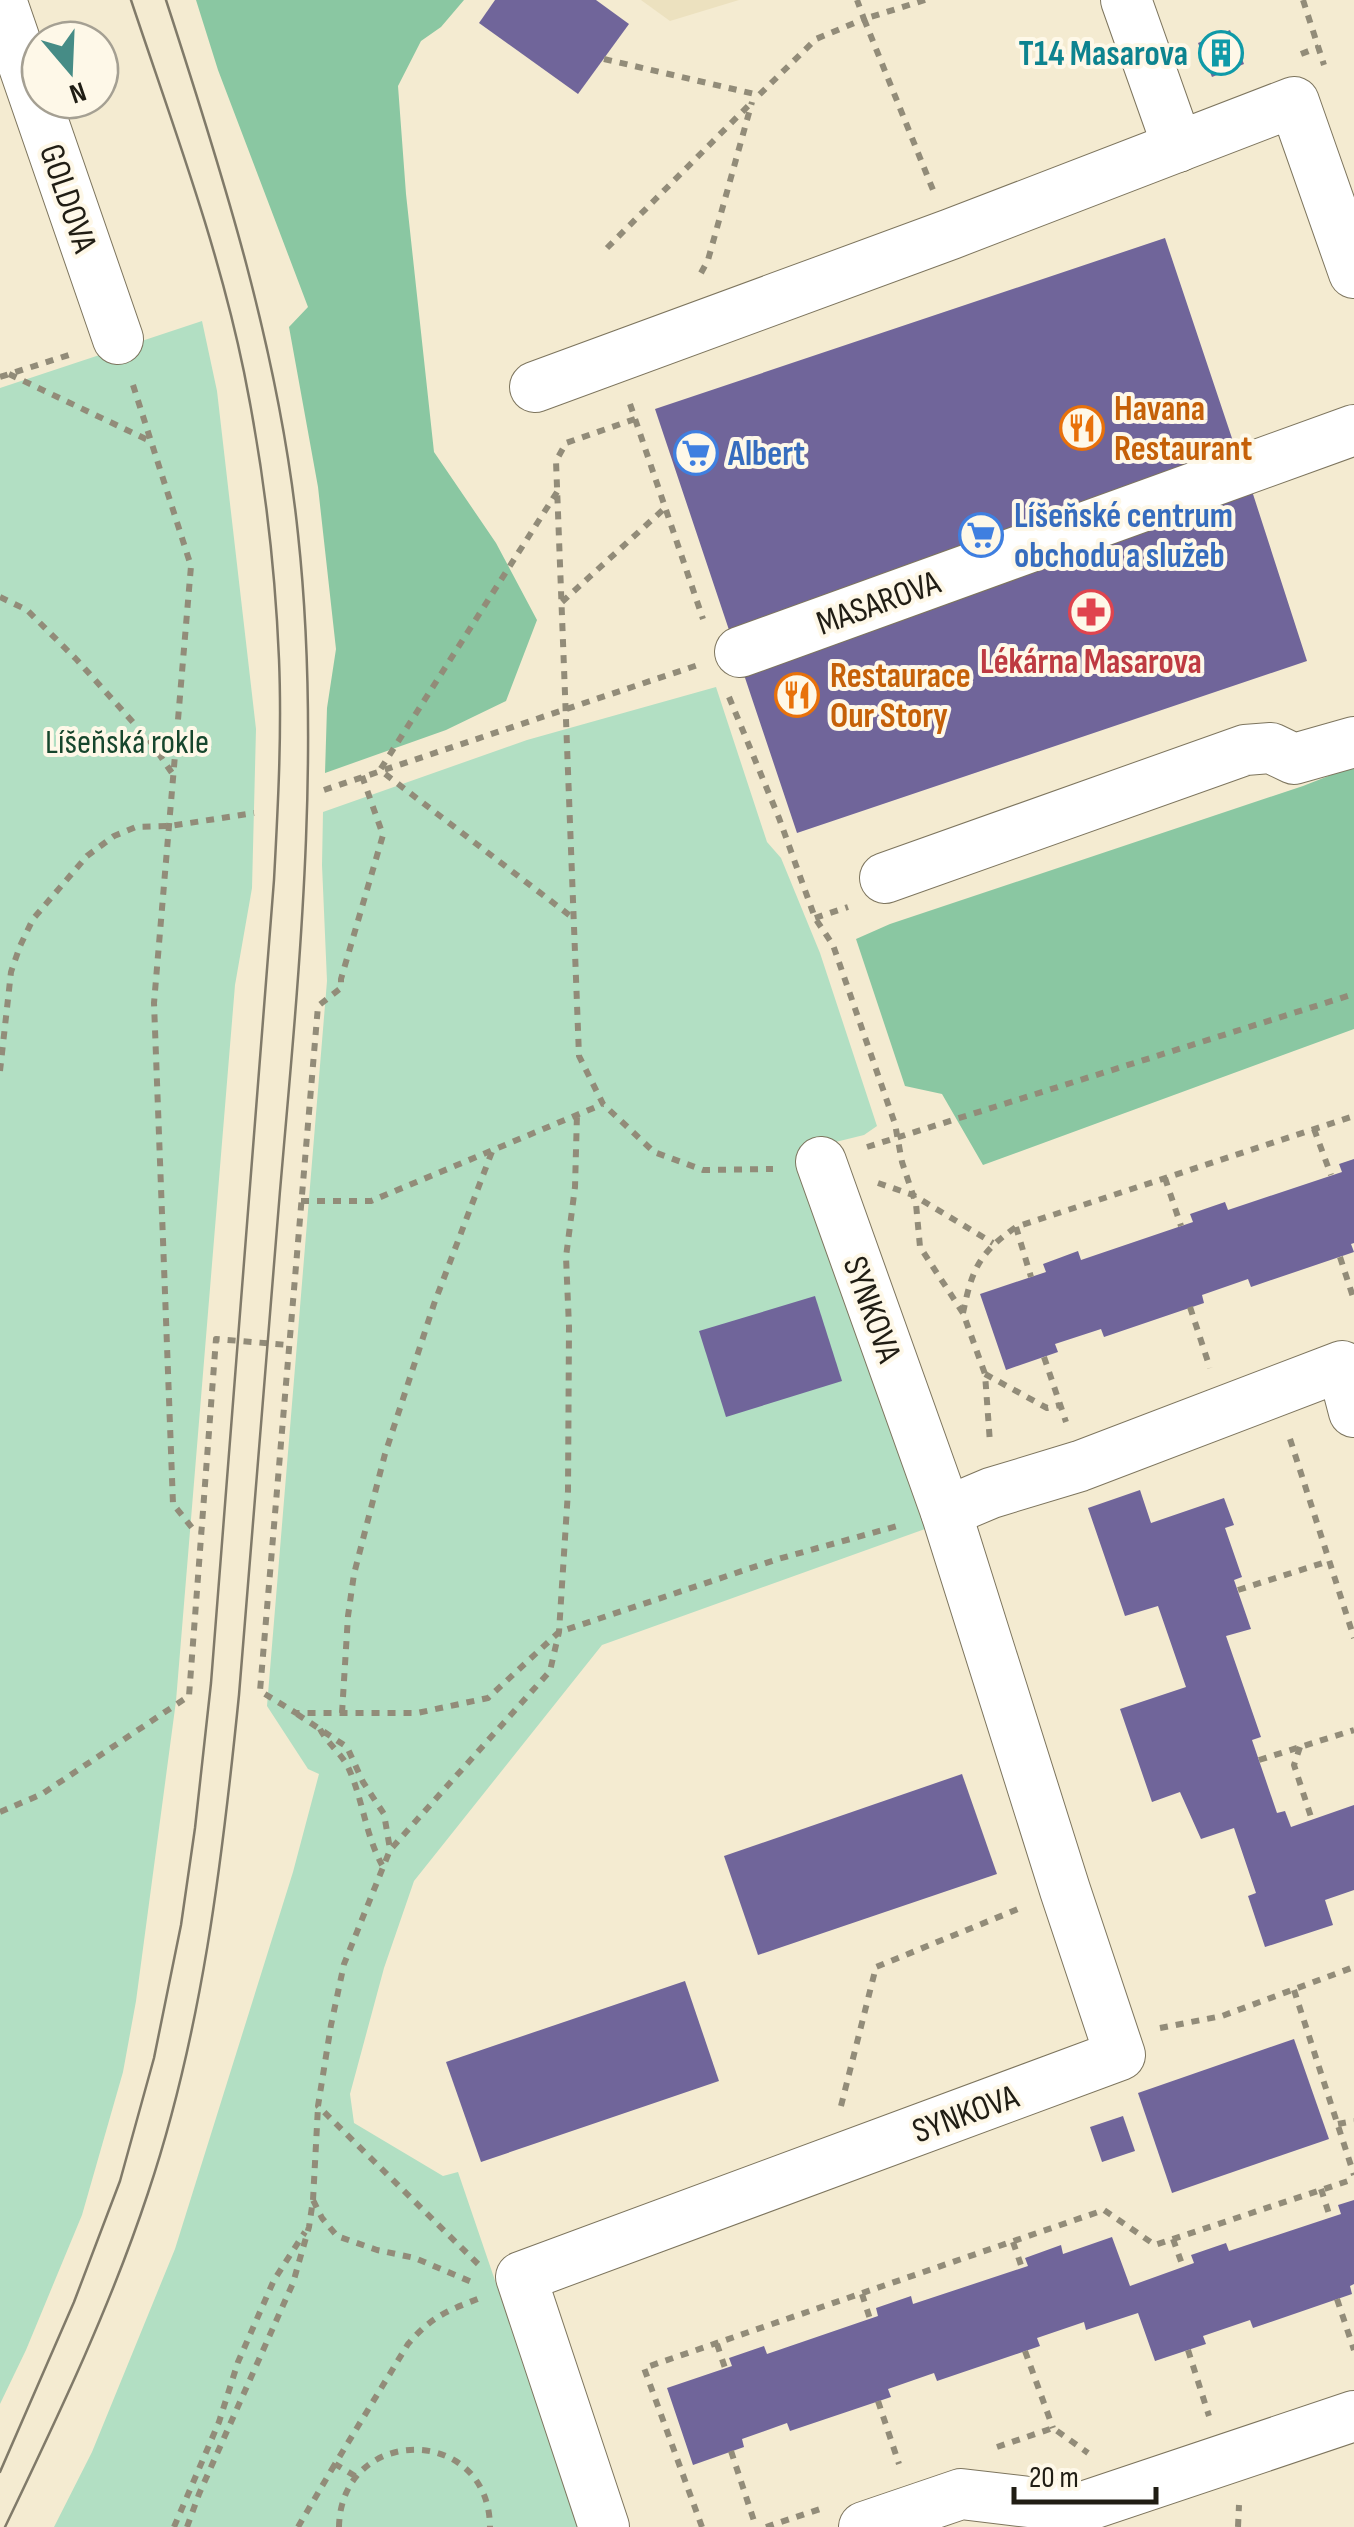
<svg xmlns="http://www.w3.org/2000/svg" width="1354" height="2527" viewBox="0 0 1354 2527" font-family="'Sofia Sans Condensed',sans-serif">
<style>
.built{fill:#ece1bf}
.green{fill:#b2dfc3}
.forest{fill:#8ac7a2}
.building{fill:#70659a}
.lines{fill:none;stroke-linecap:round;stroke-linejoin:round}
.minor-casing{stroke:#7d755e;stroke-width:52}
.path{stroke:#928c79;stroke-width:6;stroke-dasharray:8 8;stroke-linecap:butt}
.minor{stroke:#fff;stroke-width:50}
.tram{stroke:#807a69;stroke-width:2.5}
.labels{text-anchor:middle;stroke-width:8;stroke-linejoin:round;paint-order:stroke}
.culture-label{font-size:35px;font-weight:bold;fill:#0d838f;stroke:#fef8e8;text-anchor:end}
.street-label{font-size:35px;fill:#201d14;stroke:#fef8e8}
.food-label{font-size:35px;font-weight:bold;fill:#c56008;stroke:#fef8e8;text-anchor:start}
.shop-label{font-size:35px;font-weight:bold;fill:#366cbe;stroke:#fef8e8;text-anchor:start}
.health-label{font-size:35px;font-weight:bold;fill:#be3a42;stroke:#fef8e8}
.park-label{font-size:35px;fill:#16462d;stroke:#fef8e8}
</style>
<rect width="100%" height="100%" fill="#f4ebd1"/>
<!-- built -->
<path class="built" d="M 641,0 L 739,0 L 670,21 Z"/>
<!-- green -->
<g class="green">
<path d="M 202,321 L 217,391 L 256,729 L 252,888 L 235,985 L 176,1701 L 136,2001 L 123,2072 L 82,2215 L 26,2350 L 0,2404 L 0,388 Z"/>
<path d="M 716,687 L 767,842 L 781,858 L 820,953 L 877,1126 L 864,1135 L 799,1151 L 813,1184 L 925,1529 L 602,1645 L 414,1881 L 384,1968 L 350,2094 L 354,2123 L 443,2176 L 458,2172 L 579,2527 L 54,2527 L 92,2452 L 175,2249 L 293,1872 L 319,1774 L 308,1769 L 267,1706 L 327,981 L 322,865 L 323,812 L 527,740 Z"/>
</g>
<!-- forest -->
<g class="forest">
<path d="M 196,0 L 464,0 L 441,27 L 421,41 L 398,86 L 406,194 L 434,452 L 496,543 L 537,620 L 506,701 L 446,730 L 325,773 L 327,708 L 336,649 L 318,487 L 289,327 L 308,307 L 218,70 Z"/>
<path d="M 1354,766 L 1354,1029 L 983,1165 L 942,1094 L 905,1086 L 856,939 L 890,924 L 1303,786 Z"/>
</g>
<!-- building -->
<g class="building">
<path d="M 495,0 L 596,0 L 629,24 L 578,94 L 479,23 Z"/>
<path d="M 1230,30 L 1244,64 L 1212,77 L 1198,43 Z"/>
<path d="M 1165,238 L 1250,492 L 1252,491 L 1307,661 L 797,833 L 655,409 Z"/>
<path d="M 1354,1159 L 1354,1243 L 1351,1244 L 1354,1252 L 1251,1287 L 1248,1279 L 1202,1295 L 1204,1303 L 1104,1337 L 1101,1329 L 1055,1344 L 1058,1352 L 1006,1370 L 980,1294 L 1046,1272 L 1043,1264 L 1078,1251 L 1081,1260 L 1193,1222 L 1190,1214 L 1225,1202 L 1228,1210 L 1342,1172 L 1339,1164 Z"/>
<path d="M 815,1296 L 842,1381 L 726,1417 L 699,1331 Z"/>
<path d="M 1140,1490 L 1151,1523 L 1224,1498 L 1234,1525 L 1225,1528 L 1242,1577 L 1234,1580 L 1251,1629 L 1226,1636 L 1261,1737 L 1252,1740 L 1277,1813 L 1285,1811 L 1291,1827 L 1354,1805 L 1354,1890 L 1325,1900 L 1333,1925 L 1265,1947 L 1248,1896 L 1256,1893 L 1234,1828 L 1201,1839 L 1180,1792 L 1152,1802 L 1120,1709 L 1186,1687 L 1158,1606 L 1125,1616 L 1088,1508 Z"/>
<path d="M 962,1774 L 997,1874 L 758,1955 L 724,1856 Z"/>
<path d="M 685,1981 L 719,2081 L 481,2162 L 446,2062 Z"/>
<path d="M 1294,2039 L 1329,2139 L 1172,2193 L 1138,2093 Z"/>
<path d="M 1123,2116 L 1135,2151 L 1102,2162 L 1090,2127 Z"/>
<path d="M 1354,2200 L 1354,2284 L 1350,2286 L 1352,2294 L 1253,2328 L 1250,2320 L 1203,2336 L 1206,2344 L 1155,2361 L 1138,2313 L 1086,2330 L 1084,2322 L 1037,2338 L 1040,2346 L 937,2381 L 934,2373 L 888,2389 L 891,2397 L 790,2431 L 787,2423 L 742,2439 L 744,2447 L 693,2465 L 667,2388 L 732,2366 L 729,2358 L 764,2346 L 767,2354 L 878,2316 L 876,2308 L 911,2296 L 913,2304 L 1028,2266 L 1025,2258 L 1061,2245 L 1063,2254 L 1112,2237 L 1130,2286 L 1194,2263 L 1191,2255 L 1226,2243 L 1229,2251 L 1341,2214 L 1338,2205 Z"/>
</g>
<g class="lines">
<!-- minor casing -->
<g class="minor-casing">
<g id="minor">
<path d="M 1,0 L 118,339"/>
<path d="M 1126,0 L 1178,147"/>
<path d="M 535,387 L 951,234 L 1294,102 L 1354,273"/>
<path d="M 740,652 L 1354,430"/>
<path d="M 885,878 L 1245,750 L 1271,748 L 1294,759 L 1354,742"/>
<path d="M 946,1512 L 991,1493 L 1080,1466 L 1342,1366 L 1354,1412"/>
<path d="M 604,2527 L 521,2277 L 1120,2055 L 1065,1890 L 946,1512 L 821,1162"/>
<path d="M 864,2527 L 961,2494 L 1080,2508 L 1354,2416"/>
</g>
</g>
<!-- path -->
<g class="path">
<path d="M 925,0 L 864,19 L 933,190"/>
<path d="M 1303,0 L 1324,65"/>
<path d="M 1301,54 L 1319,47"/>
<path d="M 604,59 L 759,95 L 816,39 L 864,19 L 857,0"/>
<path d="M 607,248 L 751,103"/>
<path d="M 701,273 L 708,260 L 752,102"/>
<path d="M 9,374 L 150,441"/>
<path d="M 0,377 L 75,353"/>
<path d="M 133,385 L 191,566 L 154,1003 L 173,1504 L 193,1529 L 202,1530"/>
<path d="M 630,404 L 703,619"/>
<path d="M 635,419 L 566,443 L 556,461 L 579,1056 L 603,1104 L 654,1152 L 703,1170 L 773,1169"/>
<path d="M 557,492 L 380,770 L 573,918"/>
<path d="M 0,597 L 27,610 L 77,660 L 150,741 L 172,773"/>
<path d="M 562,602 L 666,507"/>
<path d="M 729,697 L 779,818 L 815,918 L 833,945 L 895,1124 L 902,1162 L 916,1204 L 920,1247 L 963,1313 L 985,1374 L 990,1443"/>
<path d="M 362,776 L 383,835 L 341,979 L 341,988 L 318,1006 L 260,1691 L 296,1713 L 417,1713 L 488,1698 L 559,1632 L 778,1559 L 901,1525"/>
<path d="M 324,790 L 698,665"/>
<path d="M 815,918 L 848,907"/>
<path d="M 0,1071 L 11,972 L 20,946 L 33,919 L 87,856 L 114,836 L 136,827 L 170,826 L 254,813"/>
<path d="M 1314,1129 L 1331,1175"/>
<path d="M 867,1147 L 1354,994"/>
<path d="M 1165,1178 L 1181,1226"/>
<path d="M 878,1183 L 913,1195 L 993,1243"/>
<path d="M 301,1201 L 371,1201 L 603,1104"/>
<path d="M 1016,1227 L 1031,1277"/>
<path d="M 1340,1257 L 1354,1300"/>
<path d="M 1190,1307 L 1210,1368"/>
<path d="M 963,1313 C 972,1269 979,1253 1016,1227 L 1354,1116"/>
<path d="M 1044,1357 L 1066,1422"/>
<path d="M 985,1374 L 1047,1408 L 1060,1405"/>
<path d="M 1290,1439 L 1354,1638"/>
<path d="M 1238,1590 L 1329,1561"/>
<path d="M 342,1713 L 348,1616 L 354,1574 L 385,1454 L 434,1304 L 493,1149"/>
<path d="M 297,1714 L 347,1747 L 363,1782 L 384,1814 L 390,1849"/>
<path d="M 320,1729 C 327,1743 341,1753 348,1767 C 363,1799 365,1834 382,1865"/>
<path d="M 1300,1747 L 1294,1765 L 1312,1820"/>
<path d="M 1259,1760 L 1354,1730"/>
<path d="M 0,1812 L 42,1794 L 189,1696 L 216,1339 L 288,1345"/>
<path d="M 1294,1990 L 1354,2175"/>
<path d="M 1160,2028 L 1222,2016 L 1354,1967"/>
<path d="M 841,2106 L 876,1967 L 1023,1907"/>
<path d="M 1338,2124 L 1354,2121"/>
<path d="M 1321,2189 L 1330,2217"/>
<path d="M 313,2200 L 318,2107"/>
<path d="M 1173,2239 L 1183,2267"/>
<path d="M 1013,2242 L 1022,2268"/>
<path d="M 478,2264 L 318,2106 L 331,2025 L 344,1964 L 390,1850 L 550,1671 L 559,1632 L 568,1491 L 569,1327 L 566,1257 L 575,1187 L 577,1114"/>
<path d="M 862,2294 L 870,2319"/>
<path d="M 1337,2299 L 1354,2350"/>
<path d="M 717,2344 L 725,2368"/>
<path d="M 1188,2350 L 1209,2416"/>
<path d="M 1025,2351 L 1053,2428"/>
<path d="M 878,2401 L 899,2464"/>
<path d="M 997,2447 L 1053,2428 L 1088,2453"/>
<path d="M 731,2451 L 756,2527"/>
<path d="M 355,2476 L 335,2464 L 408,2344 C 432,2316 447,2311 480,2298"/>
<path d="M 174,2527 L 219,2422 L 238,2362 L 274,2280 L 305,2232"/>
<path d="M 187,2527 L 199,2494 L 293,2283 L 309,2227 L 313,2200 L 322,2218 L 337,2236 L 377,2250 L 415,2258 L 474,2283"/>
<path d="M 298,2527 L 335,2464"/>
<path d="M 339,2527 C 341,2424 489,2424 490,2527"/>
<path d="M 702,2527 L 644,2368 L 1104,2210 L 1155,2245 L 1354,2179"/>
<path d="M 766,2527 L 820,2509"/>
<path d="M 1238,2527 L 1239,2505"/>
</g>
<!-- minor -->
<use href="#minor" class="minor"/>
<!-- tram -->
<g class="tram">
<path d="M 0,2472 L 74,2302 L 120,2181 L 154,2058 L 181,1925 L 195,1828 L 211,1683 L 274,880 C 278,807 282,732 279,659 C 275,563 263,466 244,372 C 218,245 172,123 131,0"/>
<path d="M 5,2527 C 57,2418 110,2308 148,2193 C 202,2032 222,1863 239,1695 C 253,1511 268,1328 284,1145 C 302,942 320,737 298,534 C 279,351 223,175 166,0"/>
</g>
</g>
<!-- icons -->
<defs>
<g id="building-ring" transform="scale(2.25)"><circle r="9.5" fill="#fef8e8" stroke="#0f9aa8" stroke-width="1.5"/><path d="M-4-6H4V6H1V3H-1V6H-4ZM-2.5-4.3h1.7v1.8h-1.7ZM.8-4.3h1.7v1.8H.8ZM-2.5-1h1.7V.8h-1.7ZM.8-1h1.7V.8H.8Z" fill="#0f9aa8"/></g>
<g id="restaurant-ring" transform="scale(2.25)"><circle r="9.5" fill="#fef8e8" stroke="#e8710a" stroke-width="1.5"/><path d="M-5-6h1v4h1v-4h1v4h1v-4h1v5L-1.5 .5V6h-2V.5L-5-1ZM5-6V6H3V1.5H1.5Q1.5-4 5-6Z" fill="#e8710a"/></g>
<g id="supermarket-ring" transform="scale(2.25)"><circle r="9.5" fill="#fef8e8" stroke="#3f7fe0" stroke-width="1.5"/><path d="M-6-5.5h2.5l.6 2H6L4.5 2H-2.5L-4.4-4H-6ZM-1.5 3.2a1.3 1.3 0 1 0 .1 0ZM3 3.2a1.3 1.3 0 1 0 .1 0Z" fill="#3f7fe0"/></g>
<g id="pharmacy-ring" transform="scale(2.25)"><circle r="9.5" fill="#fef8e8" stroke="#e0444e" stroke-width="1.5"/><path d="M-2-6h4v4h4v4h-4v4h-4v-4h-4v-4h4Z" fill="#e0444e"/></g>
</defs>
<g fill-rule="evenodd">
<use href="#building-ring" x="1221" y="53"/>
<use href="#restaurant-ring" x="1082" y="428"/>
<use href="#supermarket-ring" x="696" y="453"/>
<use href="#supermarket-ring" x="981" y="535"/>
<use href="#pharmacy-ring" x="1091" y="612"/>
<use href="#restaurant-ring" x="797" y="695"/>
</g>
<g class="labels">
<!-- culture labels -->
<g class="culture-label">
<text x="1188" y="65">T14 Masarova</text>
</g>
<!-- street labels -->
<g class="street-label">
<text transform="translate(69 198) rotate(71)" y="12">GOLDOVA</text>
<text transform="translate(878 602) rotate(-20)" y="12">MASAROVA</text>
<text transform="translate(873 1309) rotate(70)" y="12">SYNKOVA</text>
<text transform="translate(965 2113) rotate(-20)" y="12">SYNKOVA</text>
</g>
<!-- food labels -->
<g class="food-label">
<text x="1114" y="420">Havana<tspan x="1114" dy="40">Restaurant</tspan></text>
<text x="830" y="687">Restaurace<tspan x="830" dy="40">Our Story</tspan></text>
</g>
<!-- shop labels -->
<g class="shop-label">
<text x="728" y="465">Albert</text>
<text x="1014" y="527">Líšeňské centrum<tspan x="1014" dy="40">obchodu a služeb</tspan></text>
</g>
<!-- health labels -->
<g class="health-label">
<text x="1091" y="673">Lékárna Masarova</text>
</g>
<!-- park labels -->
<g class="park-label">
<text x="127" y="753">Líšeňská rokle</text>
</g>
</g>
<!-- north arrow -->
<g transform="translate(70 70) rotate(161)"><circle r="48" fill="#fef8e8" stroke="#a5a093" stroke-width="2.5"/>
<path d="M0-8L18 38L0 25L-18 38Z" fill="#468c86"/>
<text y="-15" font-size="28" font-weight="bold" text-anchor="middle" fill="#201d14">N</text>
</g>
<!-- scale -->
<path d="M1014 2487v15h142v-15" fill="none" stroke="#201d14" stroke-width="5"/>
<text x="1029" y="2487" font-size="30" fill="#201d14" stroke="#fef8e8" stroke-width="8" paint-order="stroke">20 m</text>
</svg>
